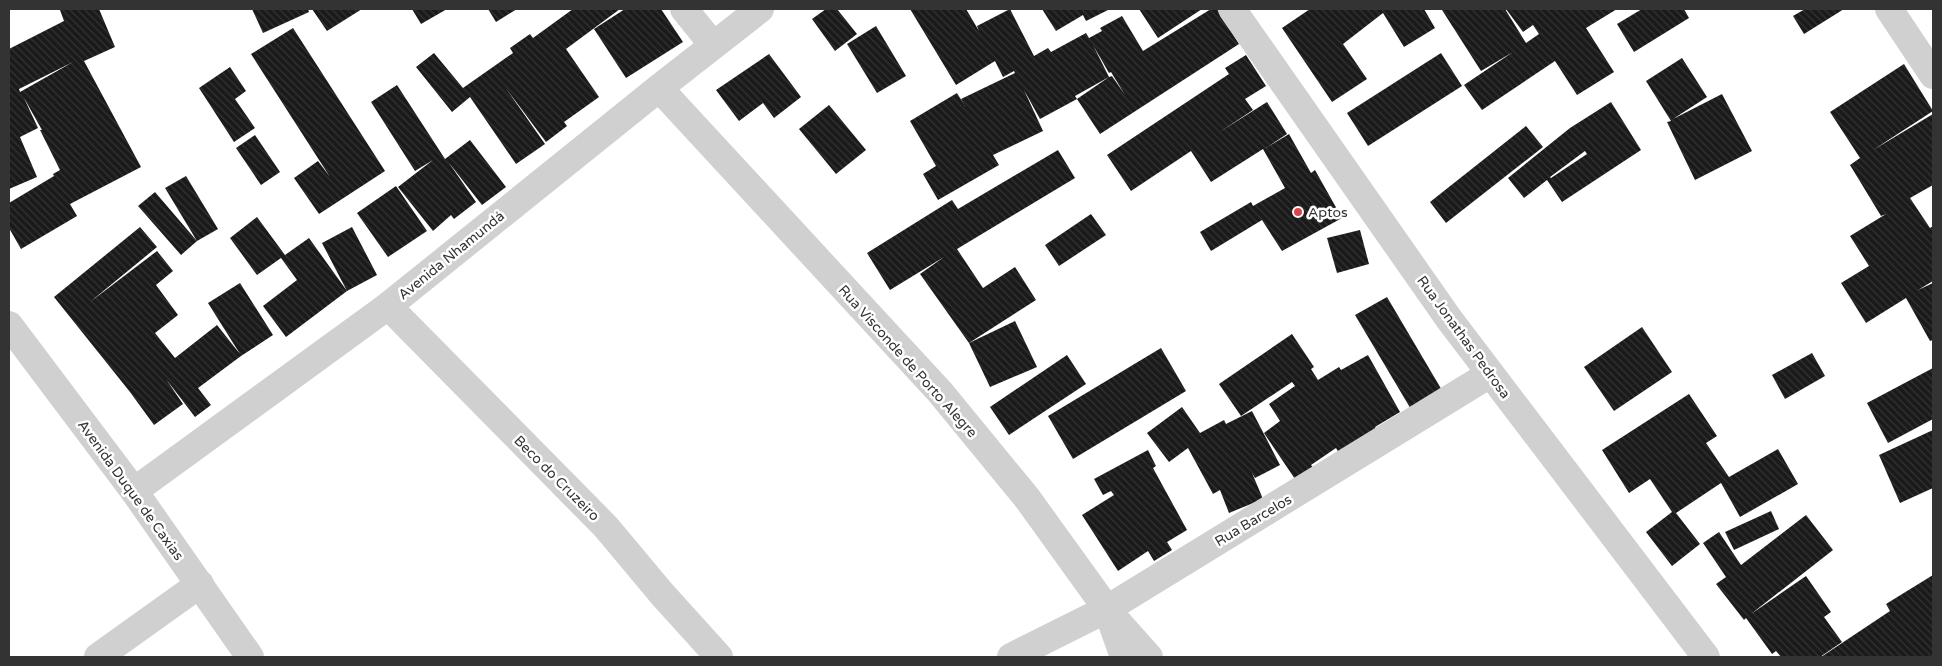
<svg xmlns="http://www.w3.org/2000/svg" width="1942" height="666" viewBox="0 0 1942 666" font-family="'Varela Round',sans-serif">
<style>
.building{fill:url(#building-back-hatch);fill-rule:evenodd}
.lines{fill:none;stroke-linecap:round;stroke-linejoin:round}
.minor{stroke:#d0d0d0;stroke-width:28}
.poi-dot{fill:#d9454d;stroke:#fff;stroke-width:2}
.labels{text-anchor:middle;stroke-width:5;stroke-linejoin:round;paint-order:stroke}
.poi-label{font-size:14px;fill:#333;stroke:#fff;text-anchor:start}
.street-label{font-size:14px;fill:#333;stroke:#fff}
</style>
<defs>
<pattern id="building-back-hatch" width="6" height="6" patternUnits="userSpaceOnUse" patternTransform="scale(1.25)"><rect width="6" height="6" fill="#1a1a1a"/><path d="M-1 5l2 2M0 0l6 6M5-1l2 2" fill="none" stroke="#333"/></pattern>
</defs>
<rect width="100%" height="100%" fill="#fff"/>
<!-- building -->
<g class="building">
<path d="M 64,9 L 99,9 L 115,47 L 84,61 L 141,167 L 70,204 L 77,216 L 21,249 L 9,228 L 9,203 L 54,176 L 53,174 L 60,170 L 40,130 L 42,130 L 24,98 L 38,128 L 20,137 L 37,177 L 9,189 L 9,49 L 64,21 L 60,10 ZM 73,62 L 20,92 L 19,89 Z"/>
<path d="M 252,9 L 308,9 L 309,12 L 263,33 Z"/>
<path d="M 312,9 L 362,9 L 327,31 Z"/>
<path d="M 412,9 L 447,9 L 421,24 Z"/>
<path d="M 488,9 L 517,9 L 496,22 Z"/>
<path d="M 573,9 L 620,9 L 566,49 L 599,97 L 564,122 L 567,126 L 546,142 L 505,87 L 545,144 L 516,164 L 470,97 L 452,112 L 416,67 L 434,53 L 463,88 L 513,53 L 510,48 L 530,34 L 533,38 Z"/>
<path d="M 625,9 L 661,9 L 683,42 L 626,78 L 594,29 Z"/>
<path d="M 826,9 L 837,9 L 857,34 L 835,51 L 812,19 Z"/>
<path d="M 910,9 L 966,9 L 979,31 L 977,26 L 1010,9 L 1034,56 L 1048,48 L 1051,52 L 1086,33 L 1089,38 L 1102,31 L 1100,28 L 1122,16 L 1143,51 L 1211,9 L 1217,9 L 1239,44 L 1100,134 L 1077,99 L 1109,77 L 1075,96 L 1077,99 L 1040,119 L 1024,90 L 1043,131 L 993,155 L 999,165 L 938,200 L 923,174 L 936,166 L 910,121 L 957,93 L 965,106 L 961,99 L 1015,73 L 1014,71 L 1003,77 L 995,61 L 956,85 ZM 1093,45 L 1109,73 L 1111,72 L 1125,95 L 1112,76 L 1109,77 Z"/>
<path d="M 1042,9 L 1110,9 L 1086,21 L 1083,15 L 1056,31 Z"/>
<path d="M 1139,9 L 1202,9 L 1158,38 Z"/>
<path d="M 1310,9 L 1424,9 L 1435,28 L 1404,47 L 1383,13 L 1343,44 L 1367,79 L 1332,102 L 1282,28 Z"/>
<path d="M 1445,9 L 1505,9 L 1526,43 L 1539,34 L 1533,25 L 1523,32 L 1506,9 L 1617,9 L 1586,28 L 1614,72 L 1577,95 L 1555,61 L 1482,110 L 1464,85 L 1513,52 L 1481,71 L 1442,10 Z"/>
<path d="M 1642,9 L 1684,9 L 1689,18 L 1634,52 L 1617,24 Z"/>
<path d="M 1805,9 L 1844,9 L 1804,34 L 1793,16 Z"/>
<path d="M 876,26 L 906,76 L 877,93 L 847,44 Z"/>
<path d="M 293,28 L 385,171 L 319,214 L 294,178 L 318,161 L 330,177 L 251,54 Z"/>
<path d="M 1441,53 L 1462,86 L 1368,146 L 1347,113 Z"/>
<path d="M 769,54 L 801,97 L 774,118 L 763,103 L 739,121 L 716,90 Z"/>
<path d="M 1246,55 L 1266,86 L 1245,99 L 1253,110 L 1218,133 L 1267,102 L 1287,134 L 1266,148 L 1289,134 L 1311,173 L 1315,170 L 1342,218 L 1282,251 L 1262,220 L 1211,251 L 1200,232 L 1251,202 L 1253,206 L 1285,188 L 1263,149 L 1211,182 L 1191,151 L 1131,191 L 1107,155 L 1229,74 L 1225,68 Z"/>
<path d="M 1682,58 L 1707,97 L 1673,119 L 1722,94 L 1752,151 L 1695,180 L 1667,122 L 1671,121 L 1646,81 Z"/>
<path d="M 1904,64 L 1933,111 L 1873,150 L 1933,114 L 1933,185 L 1910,198 L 1930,228 L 1933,226 L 1933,281 L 1918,290 L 1933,283 L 1933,340 L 1930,341 L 1906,298 L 1866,323 L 1841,283 L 1869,266 L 1850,236 L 1886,214 L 1881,216 L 1850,165 L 1860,158 L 1830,112 Z"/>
<path d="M 230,67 L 246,91 L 235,99 L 255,128 L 234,142 L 199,88 Z"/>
<path d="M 397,85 L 445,159 L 470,140 L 506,187 L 482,205 L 449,163 L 476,202 L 454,219 L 451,215 L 433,231 L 398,187 L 433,160 L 415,171 L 371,102 Z"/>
<path d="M 1611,102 L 1641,150 L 1562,202 L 1547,180 L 1524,198 L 1508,178 L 1570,128 ZM 1585,151 L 1587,154 L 1551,178 L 1550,177 Z"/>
<path d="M 829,105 L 866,150 L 836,174 L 799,129 Z"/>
<path d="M 1526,126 L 1543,147 L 1446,223 L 1430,202 Z"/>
<path d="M 255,135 L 280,172 L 261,185 L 236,148 Z"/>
<path d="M 1058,150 L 1075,178 L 957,249 L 983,288 L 1015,267 L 1036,300 L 969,343 L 920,274 L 944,257 L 890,290 L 867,253 L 952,200 L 958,209 Z"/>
<path d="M 186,176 L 218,229 L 197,241 L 181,255 L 138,206 L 155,192 L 197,241 L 165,188 Z"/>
<path d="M 396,186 L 427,231 L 388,257 L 357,213 Z"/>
<path d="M 1091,214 L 1106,235 L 1059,266 L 1045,245 Z"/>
<path d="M 257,217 L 285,255 L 309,238 L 347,291 L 322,243 L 352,227 L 377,275 L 347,291 L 286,337 L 263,306 L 297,280 L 281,258 L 257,275 L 230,238 Z"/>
<path d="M 140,227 L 157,247 L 90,302 L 157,251 L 173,271 L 156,285 L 178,315 L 155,333 L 175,358 L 217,325 L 240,354 L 208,303 L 240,283 L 273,335 L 241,356 L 198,388 L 211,405 L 195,417 L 166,379 L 183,404 L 154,425 L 130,392 L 54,297 Z"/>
<path d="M 1360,230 L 1369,264 L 1337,273 L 1327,238 Z"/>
<path d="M 1387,297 L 1443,392 L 1412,411 L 1355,315 Z"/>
<path d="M 1015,321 L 1037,367 L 990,387 L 969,343 Z"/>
<path d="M 1642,327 L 1672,372 L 1614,411 L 1584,367 Z"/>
<path d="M 1292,334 L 1314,367 L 1311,369 L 1318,380 L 1339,367 L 1341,370 L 1368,355 L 1400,412 L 1375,427 L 1379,434 L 1339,453 L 1336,448 L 1311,465 L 1315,470 L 1297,482 L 1264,433 L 1280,421 L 1269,404 L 1295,386 L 1292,382 L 1241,416 L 1219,384 Z"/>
<path d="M 1161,348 L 1186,391 L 1073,459 L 1048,416 Z"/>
<path d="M 1812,353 L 1825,376 L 1785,399 L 1772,375 Z"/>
<path d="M 1067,355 L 1086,384 L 1009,435 L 990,407 Z"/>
<path d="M 1933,368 L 1933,419 L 1888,443 L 1867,403 Z"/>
<path d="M 1689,394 L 1717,436 L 1706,443 L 1729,477 L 1778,449 L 1798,484 L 1740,517 L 1721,483 L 1676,513 L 1700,544 L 1672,566 L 1646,532 L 1672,512 L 1650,479 L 1629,493 L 1602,450 Z"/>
<path d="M 1182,407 L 1200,433 L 1224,420 L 1226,424 L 1252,411 L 1280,465 L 1255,478 L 1252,473 L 1263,499 L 1229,513 L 1220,490 L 1213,494 L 1188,448 L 1169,462 L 1147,433 Z"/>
<path d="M 1933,430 L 1933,488 L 1900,503 L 1879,455 Z"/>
<path d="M 1148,450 L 1156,466 L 1153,468 L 1187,530 L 1167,542 L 1172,550 L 1154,561 L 1148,551 L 1118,571 L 1082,515 L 1114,495 L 1111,491 L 1103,495 L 1094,479 Z"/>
<path d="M 1771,511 L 1779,529 L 1734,550 L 1725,532 Z"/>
<path d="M 1806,515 L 1833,550 L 1751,614 L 1806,576 L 1831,612 L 1824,617 L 1842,642 L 1820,657 L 1781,657 L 1776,651 L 1772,654 L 1746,618 L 1744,620 L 1716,584 L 1726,577 L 1703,543 L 1719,532 L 1741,565 Z"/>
<path d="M 1933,575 L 1933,657 L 1821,657 L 1890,611 L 1886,604 Z"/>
</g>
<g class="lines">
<!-- minor -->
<g class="minor">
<path d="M 684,9 L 713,45"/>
<path d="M 1232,9 L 1449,319 L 1706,657"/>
<path d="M 1889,9 L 1933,75"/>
<path d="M 659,88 L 940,392 L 1027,498 L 1107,609 L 1124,657"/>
<path d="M 388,306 L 606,527 L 662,594 L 719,657"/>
<path d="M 9,325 L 134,491 L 250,657"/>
<path d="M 134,491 L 388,306 L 659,88 L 760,9"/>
<path d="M 1116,620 L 1149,657"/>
<path d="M 98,657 L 200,584"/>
<path d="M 1011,657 L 1107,609 L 1490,374"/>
</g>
</g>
<!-- markers -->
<circle class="poi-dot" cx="1298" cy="212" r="5"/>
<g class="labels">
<!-- poi labels -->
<g class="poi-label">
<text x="1308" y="217">Aptos</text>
</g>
<!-- street labels -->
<g class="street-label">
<text transform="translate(451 255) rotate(-39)" y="5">Avenida Nhamundá</text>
<text transform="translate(1464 337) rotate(54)" y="5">Rua Jonathas Pedrosa</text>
<text transform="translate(908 361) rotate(48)" y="5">Rua Visconde de Porto Alegre</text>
<text transform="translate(557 478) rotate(45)" y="5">Beco do Cruzeiro</text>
<text transform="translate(131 490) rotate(54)" y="5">Avenida Duque de Caxias</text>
<text transform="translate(1253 520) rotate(-31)" y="5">Rua Barcelos</text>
</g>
</g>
<!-- border -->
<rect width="1942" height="666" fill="none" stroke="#333333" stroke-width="20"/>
</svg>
